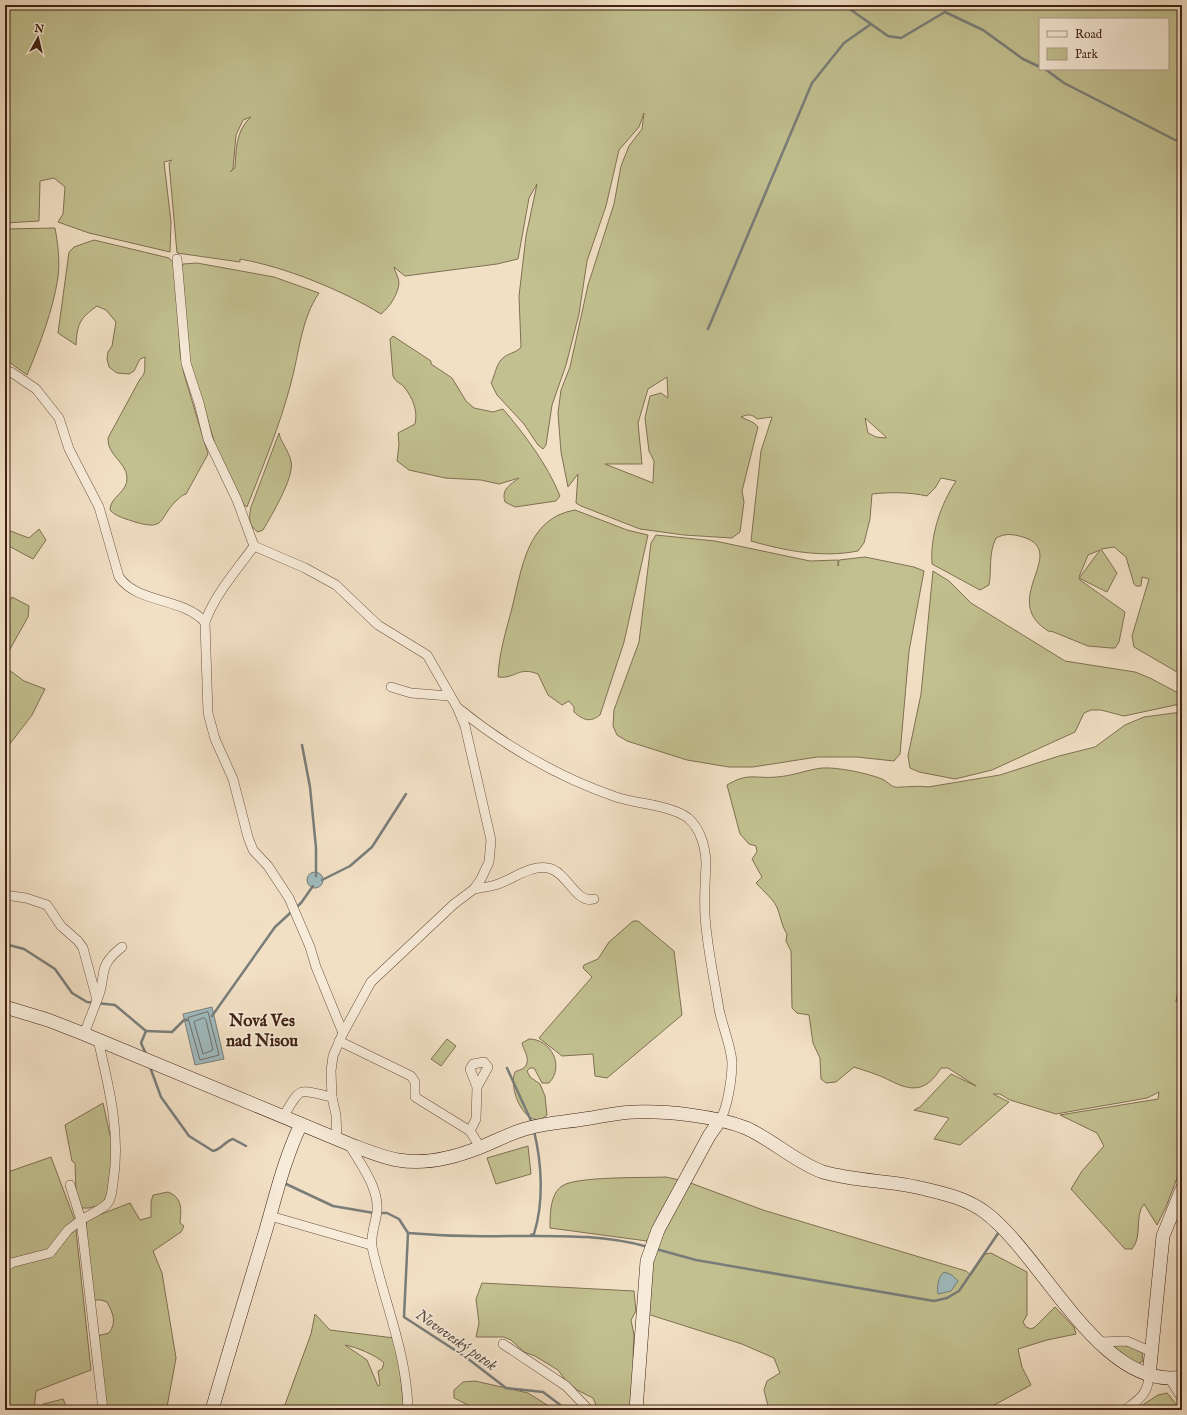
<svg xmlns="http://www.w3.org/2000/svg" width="1187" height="1415" viewBox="0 0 1187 1415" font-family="'IM FELL English',serif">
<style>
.green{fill:#c2c090;stroke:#807052;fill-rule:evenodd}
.water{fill:#9fbabe;stroke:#797d7a}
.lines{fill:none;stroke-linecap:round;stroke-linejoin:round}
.shore{stroke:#6f6e68;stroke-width:1}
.stream{stroke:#797d7a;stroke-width:2.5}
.street-casing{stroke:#6c5140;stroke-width:10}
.secondary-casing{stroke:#3f2113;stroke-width:14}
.street{stroke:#f7ebd9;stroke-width:9}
.secondary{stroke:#f7ebd9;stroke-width:13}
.labels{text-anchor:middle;stroke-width:3.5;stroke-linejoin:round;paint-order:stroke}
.water-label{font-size:16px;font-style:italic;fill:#5c4f46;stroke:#f7ebd9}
.quarter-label{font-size:17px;font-weight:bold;fill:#3f2113;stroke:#f7ebd9}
</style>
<rect width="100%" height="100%" fill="#f2e0c5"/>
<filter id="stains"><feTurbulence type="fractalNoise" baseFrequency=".005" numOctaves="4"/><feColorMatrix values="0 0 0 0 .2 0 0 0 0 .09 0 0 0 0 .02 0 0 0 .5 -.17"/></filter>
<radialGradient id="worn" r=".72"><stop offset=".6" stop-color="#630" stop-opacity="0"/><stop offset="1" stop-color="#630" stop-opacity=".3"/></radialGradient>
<!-- green -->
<g class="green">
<path d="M 5,5 L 1182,5 L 1182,675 L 1134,647 L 1132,636 L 1149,579 L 1142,577 L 1141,586 L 1136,586 L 1134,584 L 1126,557 L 1114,547 L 1101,549 L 1117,573 L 1107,592 L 1079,578 L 1080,580 L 1125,612 L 1119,642 L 1115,648 L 1111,648 L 1088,646 L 1051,631 L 1050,632 C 996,601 1071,552 1023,537 C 1012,534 1006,533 996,538 C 988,555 992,568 989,585 L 980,590 L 932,564 C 930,535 941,504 956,481 L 941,478 L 935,488 L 927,496 C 909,492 890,492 872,494 L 870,519 L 864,543 L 858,551 C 822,558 786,551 751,541 L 761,451 L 772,417 L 757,419 C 752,414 748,414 741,417 L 754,423 L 758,427 L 742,491 L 744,502 L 740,532 L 732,538 L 684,535 L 640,529 L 581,506 L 576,503 L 578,474 L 568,487 L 561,452 L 558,413 L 561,390 L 570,367 L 588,285 L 614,204 L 621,166 L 629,146 L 642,129 L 644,113 L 639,127 L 619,150 L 606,206 L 587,261 L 579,314 L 566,365 L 552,405 L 546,445 L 543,449 L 538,445 L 524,424 L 497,395 L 491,383 C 495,376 496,364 502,359 C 507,353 517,353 521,347 L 519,296 L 526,236 L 537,184 L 529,198 L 518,259 L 497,264 L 405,276 L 394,267 C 395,272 399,278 399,283 C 398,294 390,307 381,314 C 342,290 285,267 240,259 L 240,262 L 177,253 L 169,163 L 172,160 L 164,162 L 171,222 L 170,252 L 89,233 L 58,222 L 63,214 L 65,187 L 54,178 L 40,181 L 39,221 L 5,223 ZM 1040,19 L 1168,19 L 1168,69 L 1040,69 ZM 251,117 C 236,130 236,150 235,168 L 230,172 L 233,169 L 236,135 L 243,120 ZM 667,377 L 668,398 L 661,393 L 650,396 L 645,418 L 649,451 L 654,461 L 653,483 L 605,464 L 642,464 L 638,423 L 648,389 ZM 865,418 L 886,437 L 886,438 L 876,437 L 868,433 ZM 1100,550 L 1080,577 L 1079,577 L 1088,555 Z"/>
<path d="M 55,228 C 58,244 60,261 58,277 C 53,310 40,344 27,375 L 5,359 L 5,229 Z"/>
<path d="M 94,240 L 169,258 L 176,266 L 180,353 L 184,374 L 208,454 L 186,494 C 181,495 180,498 176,501 C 158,519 166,531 135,522 C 127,519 116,517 110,510 C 110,496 128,493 127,477 C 126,462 107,455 108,438 L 140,379 C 147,373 144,366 145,357 L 140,359 L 134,371 L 129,374 L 117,373 L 109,367 L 107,359 L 108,352 L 112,346 L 116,322 L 106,310 L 97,306 C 80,318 77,324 76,345 L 58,333 L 69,252 L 74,247 Z"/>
<path d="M 197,263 L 274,277 L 319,293 C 301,319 299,354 291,383 C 280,425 263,466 247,507 L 244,505 L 215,444 L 187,352 L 182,266 L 183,264 Z"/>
<path d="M 393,336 L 431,361 L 431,364 L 452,378 L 466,401 L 474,408 L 493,412 L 503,409 C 525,435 547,464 560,496 L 556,501 L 515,507 L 505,502 C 501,489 510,485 519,478 L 499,484 L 481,480 L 445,478 L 409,470 L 397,461 L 399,445 L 398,433 L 415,424 C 418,411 413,398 404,387 C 401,383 396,383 393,376 L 390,339 Z"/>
<path d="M 279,433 C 280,441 289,451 291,461 C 295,477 271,516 263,530 L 258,532 C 248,526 249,517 251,507 Z"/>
<path d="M 575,510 L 627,530 L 648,535 L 624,642 L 600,715 C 590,723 583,720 574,712 L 574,707 L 569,701 L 562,705 L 548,695 L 538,674 C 518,666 516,679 498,677 C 499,653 506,631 512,608 C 522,568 527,518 575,510 Z"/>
<path d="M 5,529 L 29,538 L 39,529 L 46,540 L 33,559 L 5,544 Z"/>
<path d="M 656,535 L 715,541 L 810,561 L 838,560 L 838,566 L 839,560 L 865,557 L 914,567 L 924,571 L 909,651 L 900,754 L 894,761 L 857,757 L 817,757 L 753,767 L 729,767 L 687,760 L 627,741 L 617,735 L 613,726 L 614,710 L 639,642 L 651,543 Z"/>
<path d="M 933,571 L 949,581 L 971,603 L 1065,661 L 1135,672 L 1150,678 L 1182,695 L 1182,701 L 1180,704 L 1124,716 L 1101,710 L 1091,710 L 1084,713 L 1075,732 L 992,770 L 955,779 L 919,772 L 910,768 L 908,756 L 921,694 Z"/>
<path d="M 12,597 L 29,606 L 28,617 L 5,658 L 5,611 Z"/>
<path d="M 5,667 L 24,681 L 45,689 L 32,715 L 9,745 L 5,743 Z"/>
<path d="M 1182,712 L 1182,967 L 1176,1002 L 1182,977 L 1182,1121 L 1179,1119 L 1182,1124 L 1182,1165 L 1166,1207 L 1157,1225 L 1144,1204 C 1134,1216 1143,1236 1132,1249 L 1125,1249 L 1071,1189 L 1082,1171 L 1104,1146 L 1097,1133 L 1060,1115 L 1158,1099 L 1159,1092 L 1147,1098 L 1056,1114 L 1010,1100 L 1000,1094 L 993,1094 L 1009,1102 L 960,1145 L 934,1139 L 949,1118 L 914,1110 L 920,1107 L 951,1074 L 976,1086 L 948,1068 L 941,1068 C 926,1092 912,1092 889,1080 C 878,1074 865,1071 854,1067 L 836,1082 L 826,1083 L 821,1079 L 820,1058 L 813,1043 L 809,1015 L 797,1013 L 792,1008 L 791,951 L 786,941 L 787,934 C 782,926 781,919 778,910 C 775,900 763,891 756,883 L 762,877 L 752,859 L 757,852 L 756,846 L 749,844 L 740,834 L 727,785 C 749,772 754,779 777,777 C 792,776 806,770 822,768 C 837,767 867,773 882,779 C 886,780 890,786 895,787 C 899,788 918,785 928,787 L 1000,775 L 1059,756 L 1095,747 L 1125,725 L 1144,717 Z"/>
<path d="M 633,921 L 638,921 L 674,951 L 682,1015 L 607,1078 L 595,1076 L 593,1054 L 562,1056 L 539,1038 L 592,977 L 583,968 L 584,965 L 598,959 L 609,942 Z"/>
<path d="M 447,1039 L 456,1046 L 441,1066 L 431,1059 Z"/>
<path d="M 529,1039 C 551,1039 565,1066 549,1083 L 542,1083 L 534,1068 L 530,1068 L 527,1071 L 530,1077 L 540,1084 L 545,1096 L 547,1115 C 529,1134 507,1091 515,1072 C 518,1070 521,1070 524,1068 C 532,1060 523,1050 522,1043 Z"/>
<path d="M 103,1103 L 113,1149 L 107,1197 L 103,1204 L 89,1208 L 81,1208 L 76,1191 L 75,1163 L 72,1161 L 65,1125 Z"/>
<path d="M 528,1146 L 531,1174 L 496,1184 L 487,1158 Z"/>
<path d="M 51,1157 L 75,1221 L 91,1370 L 36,1391 L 34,1410 L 5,1410 L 5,1173 Z"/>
<path d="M 666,1177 L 688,1182 L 763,1210 L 966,1271 L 971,1275 L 985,1254 L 991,1253 L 1027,1272 L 1027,1315 L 1023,1322 L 1026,1327 L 1031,1329 L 1035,1327 L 1055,1307 L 1074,1327 L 1076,1334 L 1047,1340 L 1018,1349 L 1022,1367 L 1031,1385 L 985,1410 L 769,1410 L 764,1390 L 767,1381 L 780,1373 L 774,1358 L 742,1344 L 644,1313 L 647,1241 L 550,1228 C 550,1215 550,1194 562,1186 C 576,1176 646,1178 666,1177 Z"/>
<path d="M 168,1192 C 183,1198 181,1209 180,1223 L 184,1226 L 181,1232 L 153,1251 L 162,1273 L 176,1358 L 167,1407 L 166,1410 L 104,1410 L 97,1336 L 109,1333 C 117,1321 113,1314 107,1302 L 101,1300 L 94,1300 L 89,1266 L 86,1220 L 130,1203 L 140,1220 L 151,1217 L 151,1202 L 153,1195 Z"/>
<path d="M 482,1283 L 634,1291 L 636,1311 L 631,1320 L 634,1335 L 633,1357 L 635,1357 L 632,1410 L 598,1410 L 593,1398 L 577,1390 L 566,1381 L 558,1370 L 535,1356 L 524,1352 L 511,1340 L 504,1337 L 476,1337 L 479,1323 L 476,1299 Z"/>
<path d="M 315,1314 L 330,1330 L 394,1338 L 398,1349 L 404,1410 L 283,1410 L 311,1334 ZM 345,1345 C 356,1347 376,1355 384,1363 L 382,1369 L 378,1371 L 380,1385 L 378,1386 L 367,1360 Z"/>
<path d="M 1121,1345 L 1134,1347 L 1142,1352 L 1143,1361 L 1138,1364 L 1109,1346 Z"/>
<path d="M 475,1381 L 528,1393 L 555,1410 L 478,1410 L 454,1398 L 454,1390 L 463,1382 Z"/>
<path d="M 1167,1393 L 1181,1410 L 1135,1410 L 1158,1395 Z"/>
<path d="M 63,1399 L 68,1410 L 42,1410 L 43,1404 Z"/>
</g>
<!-- water -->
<g class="water">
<circle cx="315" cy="880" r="8"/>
<path d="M 212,1007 L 224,1059 L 195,1065 L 183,1014 Z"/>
<path d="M 944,1272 L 952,1275 L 958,1281 L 951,1291 L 938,1294 C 937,1286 938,1277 944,1272 Z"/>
</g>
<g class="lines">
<!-- shore -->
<g class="shore">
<path d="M 208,1012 L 219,1055 L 200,1060 L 188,1018 Z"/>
<path d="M 204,1018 L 206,1020 L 213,1050 L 203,1054 L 194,1022 Z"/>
</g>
<!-- stream -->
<g class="stream">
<path d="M 844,5 L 888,36 L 901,38 L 945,12 L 983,30 L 1023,59 L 1040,67"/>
<path d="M 1045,69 L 1064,83 L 1181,143 L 1182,146"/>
<path d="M 708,329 L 812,83 L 844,43 L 871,24"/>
<path d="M 302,745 L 310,787 L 316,848 L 316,876"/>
<path d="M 322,880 L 350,866 L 372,847 L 406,794"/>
<path d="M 5,944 L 24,949 L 55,969 L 72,993 L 87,1002 L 115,1005 L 146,1031 L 141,1043 L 146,1054"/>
<path d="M 212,1016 L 275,927 L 301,903 L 313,886"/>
<path d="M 146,1031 L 172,1032 L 184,1020 L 188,1020"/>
<path d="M 150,1067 L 161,1097 L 189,1136 L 213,1151 C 222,1149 225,1141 233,1139 L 246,1146"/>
<path d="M 507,1068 L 532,1123"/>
<path d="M 284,1183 L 333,1206 L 374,1213"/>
<path d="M 379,1213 L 387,1213 L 399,1219 L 408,1233 L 404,1317 L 467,1358 L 506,1388 L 543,1392 L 567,1410"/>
<path d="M 408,1233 C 442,1236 475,1237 509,1236 C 555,1236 603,1234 648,1247"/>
<path d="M 531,1235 L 534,1234 C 544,1202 542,1164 534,1131"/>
<path d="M 656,1249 L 696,1260 L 934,1301 L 947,1298 L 959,1291 L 999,1232"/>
</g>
<!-- street casing -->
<g class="street-casing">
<g id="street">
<path d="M 177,259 L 186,363 L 199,403 L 208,439 L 237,500 L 254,546 L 305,568 L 336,585 L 378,625 L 427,655 L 457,707 L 465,726 L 491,840 L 489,862 L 481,879 L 474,889 L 454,904 L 371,982 L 343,1033 L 333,1056 L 331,1071 L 332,1097 L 336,1115 L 337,1139"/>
<path d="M 5,371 L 11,372 L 36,389 L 59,418 L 69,449 L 99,507 L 119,577 C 138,604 182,597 205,622"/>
<path d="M 254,546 C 237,570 215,594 205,622 L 208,713 L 215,739 L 233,779 L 248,837 L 253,850 L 268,866 L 289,898 L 310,947 L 316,967 L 343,1033"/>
<path d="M 391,687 L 411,693 L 449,696"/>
<path d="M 458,708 C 505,746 558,777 616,797 C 637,804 671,805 688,818 C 701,829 706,849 706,865 C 705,882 704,899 705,916 C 707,947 714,978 719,1009 C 722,1025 731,1046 732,1062 C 732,1077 728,1107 720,1120"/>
<path d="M 474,889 C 481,888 488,887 495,885 C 512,880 529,865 548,868 C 568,872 575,904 594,899"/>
<path d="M 5,895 L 26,898 L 47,905 L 61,926 L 78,941 L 83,948 L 97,1000 L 84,1034"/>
<path d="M 97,1000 C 108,975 95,968 122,947"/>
<path d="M 98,1040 C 109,1087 121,1134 113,1183 C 112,1189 112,1199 107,1204 C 101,1210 89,1215 81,1220 L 103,1410"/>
<path d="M 339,1041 L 411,1076 L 415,1082 L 415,1097 L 470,1131 L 480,1147"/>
<path d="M 283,1117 C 302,1086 296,1089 332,1097"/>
<path d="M 470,1131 L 476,1119 L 477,1087 L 488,1067 L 484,1062 L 473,1064 L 470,1069 L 477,1087"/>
<path d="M 349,1144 C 360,1164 379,1187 377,1211 C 376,1222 370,1236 372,1247 C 384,1302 407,1353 408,1410"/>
<path d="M 270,1216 L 371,1245"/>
<path d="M 5,1268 L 11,1263 L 50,1253 L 68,1230 L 81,1220 L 70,1185"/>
<path d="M 1100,1342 L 1127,1341 L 1152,1352"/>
<path d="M 503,1344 L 566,1386 L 589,1410"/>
<path d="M 1170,1379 L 1182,1398"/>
<path d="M 1125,1410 C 1138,1400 1148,1395 1149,1376"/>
</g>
</g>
<!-- secondary casing -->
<g class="secondary-casing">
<g id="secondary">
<path d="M 5,1007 L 48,1020 L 84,1034 L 349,1144 C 365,1150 381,1157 398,1160 C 425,1165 456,1157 481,1147 C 496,1141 512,1132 529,1128 C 546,1123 566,1122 584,1119 C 601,1117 618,1112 635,1112 C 667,1111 716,1116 746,1128 C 773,1140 795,1162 823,1172 C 857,1182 892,1180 925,1189 C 946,1194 968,1199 986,1213 C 1043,1256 1101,1391 1182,1377"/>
<path d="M 1149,1376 L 1163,1236 L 1182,1189"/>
<path d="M 212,1410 C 229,1351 247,1292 265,1233 C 276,1195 284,1160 301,1124"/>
<path d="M 636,1410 L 647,1261 L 658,1230 L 709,1136 L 720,1120"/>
</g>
</g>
<!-- street -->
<use href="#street" class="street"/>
<!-- secondary -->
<use href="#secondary" class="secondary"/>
</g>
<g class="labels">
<!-- water labels -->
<g class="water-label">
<text transform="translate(457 1339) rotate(35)" y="6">Novoveský potok</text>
</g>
<!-- quarter labels -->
<g class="quarter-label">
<text x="262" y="1026">Nová Ves<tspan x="262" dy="20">nad Nisou</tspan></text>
</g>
</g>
<!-- margin -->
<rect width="1187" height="1415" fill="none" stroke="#f2e0c5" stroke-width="20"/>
<rect x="6" y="6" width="1175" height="1403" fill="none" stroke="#3f2113" stroke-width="2"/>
<rect x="10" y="10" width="1167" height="1395" fill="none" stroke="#3f2113"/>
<!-- legend -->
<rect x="1039" y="18" width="130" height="52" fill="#f7ebd9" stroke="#ad9a8a"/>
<rect x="1047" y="31" width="20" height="6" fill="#f7ebd9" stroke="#ad9a8a"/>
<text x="1075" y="38" font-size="12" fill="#3f2113">Road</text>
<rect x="1047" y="48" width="20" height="12" fill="#c2c090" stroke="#ad9a8a"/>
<text x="1075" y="58" font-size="12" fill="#3f2113">Park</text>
<!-- north arrow -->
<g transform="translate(38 38) rotate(8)" stroke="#f7ebd9" stroke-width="3" paint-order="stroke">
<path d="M0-3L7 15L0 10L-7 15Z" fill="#3f2113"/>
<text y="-6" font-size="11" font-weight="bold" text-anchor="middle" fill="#3f2113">N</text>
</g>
<rect width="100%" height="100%" filter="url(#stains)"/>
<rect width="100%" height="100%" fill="url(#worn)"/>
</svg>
